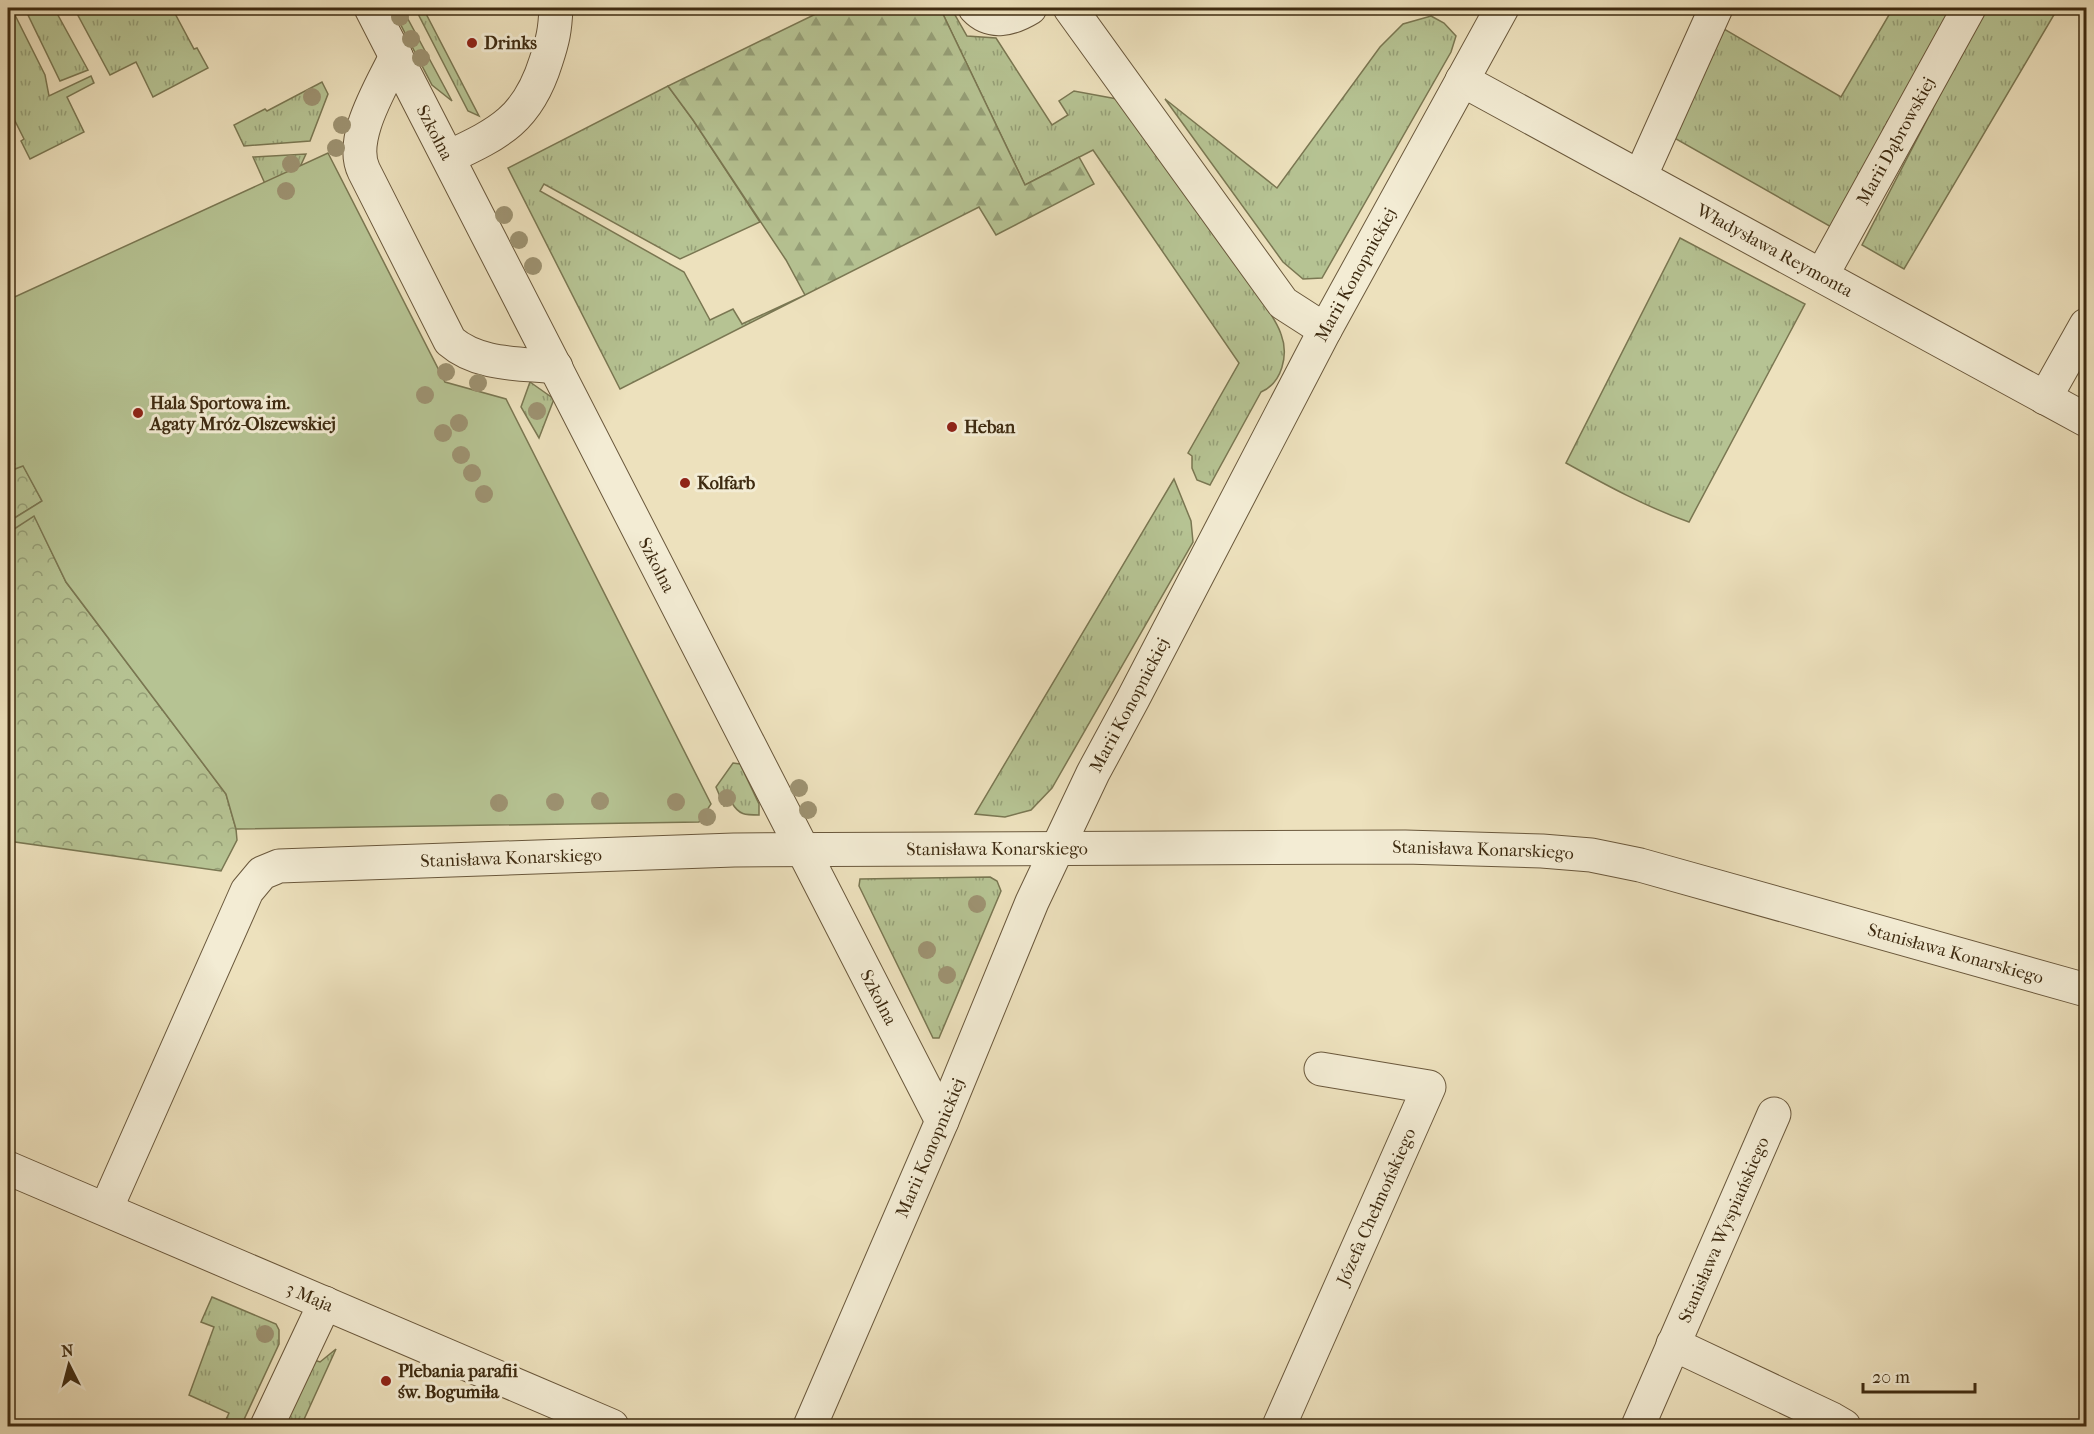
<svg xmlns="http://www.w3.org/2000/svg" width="2094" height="1434" viewBox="0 0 2094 1434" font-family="'IM FELL French Canon',serif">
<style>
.grass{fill:url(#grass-tufts);stroke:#7a7752;stroke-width:1.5}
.forest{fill:url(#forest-firs);stroke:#7a7752;stroke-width:1.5}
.park{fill:url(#park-crowns);stroke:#7a7752;stroke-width:1.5}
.garden{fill:#b6c393;stroke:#7a7752;stroke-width:1.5}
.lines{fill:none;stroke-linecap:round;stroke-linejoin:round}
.minor-casing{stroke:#6a583c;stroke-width:35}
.minor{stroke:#f3ecd4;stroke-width:33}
.tree{fill:#9d9271}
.poi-dot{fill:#8f2418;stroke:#f3ecd4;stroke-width:2}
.labels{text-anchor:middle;stroke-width:6;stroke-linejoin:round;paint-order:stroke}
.poi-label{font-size:18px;font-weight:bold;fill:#3e2b11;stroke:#f3ecd4;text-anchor:start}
.street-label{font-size:18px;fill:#3e2b11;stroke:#f3ecd4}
</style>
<defs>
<pattern id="grass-tufts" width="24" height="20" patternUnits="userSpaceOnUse" patternTransform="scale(1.5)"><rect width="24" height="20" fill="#b6c393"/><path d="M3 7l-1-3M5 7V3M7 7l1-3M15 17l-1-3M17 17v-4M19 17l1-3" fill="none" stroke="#959f77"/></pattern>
<pattern id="forest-firs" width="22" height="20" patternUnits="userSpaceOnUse" patternTransform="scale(1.5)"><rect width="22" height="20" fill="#b6c393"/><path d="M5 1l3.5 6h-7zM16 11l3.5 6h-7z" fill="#959f77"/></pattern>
<pattern id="park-crowns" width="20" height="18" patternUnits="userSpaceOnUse" patternTransform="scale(1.5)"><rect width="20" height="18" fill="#b6c393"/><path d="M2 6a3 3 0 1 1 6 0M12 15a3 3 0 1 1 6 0" fill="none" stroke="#959f77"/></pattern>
</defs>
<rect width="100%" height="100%" fill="#ede1bd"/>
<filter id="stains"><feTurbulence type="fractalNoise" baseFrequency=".00333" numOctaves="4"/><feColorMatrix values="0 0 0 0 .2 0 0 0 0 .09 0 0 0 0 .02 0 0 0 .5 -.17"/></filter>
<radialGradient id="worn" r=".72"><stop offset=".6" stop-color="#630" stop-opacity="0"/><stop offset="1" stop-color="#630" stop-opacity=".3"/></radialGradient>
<!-- grass -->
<g class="grass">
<path d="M 8,8 L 18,8 L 13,11 L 45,75 L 49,96 L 91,76 L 94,83 L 67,97 L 84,132 L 30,159 L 21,141 L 24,139 L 8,107 Z"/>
<path d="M 42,8 L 54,8 L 88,70 L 60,81 L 28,15 Z"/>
<path d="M 74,8 L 172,8 L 194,49 L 197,48 L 208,68 L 153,97 L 136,62 L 110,75 Z"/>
<path d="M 392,8 L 402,8 L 452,101 L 432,85 Z"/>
<path d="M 415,8 L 423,8 L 479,116 L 468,111 Z"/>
<path d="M 940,8 L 951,8 L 967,36 L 996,38 L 1052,125 L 1068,115 L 1059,101 L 1074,91 L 1117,99 L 1267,308 C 1272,316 1278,325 1281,334 C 1289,355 1282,383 1261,392 L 1210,485 L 1197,480 L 1192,468 L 1192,456 L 1188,453 L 1239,363 L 1093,150 L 1025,185 Z"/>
<path d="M 1893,8 L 1956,8 L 1915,92 L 1887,122 L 1888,138 L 1833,228 L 1669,135 L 1719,26 L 1841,97 Z"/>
<path d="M 1985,8 L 2058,8 L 1904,269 L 1862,245 Z"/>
<path d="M 1431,16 L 1444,23 L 1456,36 L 1451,52 L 1322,278 L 1303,279 L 1283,262 L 1165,99 L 1277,188 L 1380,47 L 1403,24 Z"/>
<path d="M 322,82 L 328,94 L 310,141 L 244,146 L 234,125 L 265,109 L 267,111 Z"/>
<path d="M 668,86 L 693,120 L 760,222 L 680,259 L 544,184 L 540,191 L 684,272 L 710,320 L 733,309 L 742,324 L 805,295 L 620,389 L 508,168 Z"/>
<path d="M 306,154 L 293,182 L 275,206 L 253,157 Z"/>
<path d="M 1680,238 L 1805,304 L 1689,522 C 1646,507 1606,485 1566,463 Z"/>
<path d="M 530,382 L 554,399 L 539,438 L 521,407 Z"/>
<path d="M 1174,479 L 1191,521 L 1193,542 L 1052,788 L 1031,810 L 1005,817 L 975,814 Z"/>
<path d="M 733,763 L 740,764 L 759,804 L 759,815 C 745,815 739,815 732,803 L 724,806 L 716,787 Z"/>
<path d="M 990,877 L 997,881 L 1001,891 L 939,1038 L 933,1038 L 859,886 L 860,879 Z"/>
<path d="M 212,1297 L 276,1324 L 279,1330 L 279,1344 L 241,1426 L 223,1426 L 229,1413 L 189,1395 L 214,1327 L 201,1322 Z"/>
<path d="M 336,1349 L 301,1426 L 275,1426 L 308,1358 L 320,1362 Z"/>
</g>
<!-- forest -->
<path class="forest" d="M 828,8 L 940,8 L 1025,185 L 1079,157 L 1094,184 L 996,235 L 979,207 L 805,295 L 786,260 L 693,120 L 668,86 Z"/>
<!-- park -->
<g class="park">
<path d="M 8,449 L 15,464 L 14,469 L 23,465 L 42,501 L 8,522 Z"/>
<path d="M 34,515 L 66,582 L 226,794 L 236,829 L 237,840 L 221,871 L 8,841 L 8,533 Z"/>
</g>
<!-- garden -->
<path class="garden" d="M 328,153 L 445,382 L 506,399 L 711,804 L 699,822 L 236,829 L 226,794 L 66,582 L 34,516 L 8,533 L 8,522 L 42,501 L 23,466 L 15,469 L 13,466 L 15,464 L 8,449 L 8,300 Z"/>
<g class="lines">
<!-- minor casing -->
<g class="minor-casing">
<g id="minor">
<path id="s1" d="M 371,8 L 942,1121"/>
<path d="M 975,8 C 991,25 1012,19 1030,8"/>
<path d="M 1070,8 L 1283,303 L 1325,330"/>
<path d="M 396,56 C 382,86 348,139 364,171 L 450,341 C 479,366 520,363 556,367"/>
<path id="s2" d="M 1462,80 L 2086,420"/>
<path d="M 449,157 C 500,133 528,119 546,61 C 553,40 555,30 556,8"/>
<path d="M 1640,177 L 1716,8"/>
<path id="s3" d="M 1822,275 L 1969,8"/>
<path d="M 2045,398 L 2086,325"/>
<path id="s4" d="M 8,1168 L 612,1426"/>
<path id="s5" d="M 106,1209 L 247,891 L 262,873 L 279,866 L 734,850 L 1405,847 L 1542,851 L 1591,855 L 1640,865 L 2086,990"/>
<path d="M 1673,1344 L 1832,1419 L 1844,1426"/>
<path d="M 267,1426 L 325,1303"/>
<path id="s6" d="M 810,1426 L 942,1121 L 1032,902 L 1093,773 L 1133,699 L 1325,330 L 1502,8"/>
<path id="s7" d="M 1279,1426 L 1429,1087 L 1321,1069"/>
<path id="s8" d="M 1638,1426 L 1774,1114"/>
</g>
</g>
<!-- minor -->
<use href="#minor" class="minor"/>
</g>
<!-- trees -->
<g class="tree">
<circle cx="400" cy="17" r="9"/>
<circle cx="411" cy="39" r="9"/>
<circle cx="421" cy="58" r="9"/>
<circle cx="312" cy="97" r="9"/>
<circle cx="342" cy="125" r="9"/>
<circle cx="336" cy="148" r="9"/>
<circle cx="291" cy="164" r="9"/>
<circle cx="286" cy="191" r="9"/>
<circle cx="504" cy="215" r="9"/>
<circle cx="519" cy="240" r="9"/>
<circle cx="533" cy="266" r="9"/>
<circle cx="446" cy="372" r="9"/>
<circle cx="478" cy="383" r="9"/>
<circle cx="425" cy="395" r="9"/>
<circle cx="537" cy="411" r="9"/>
<circle cx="459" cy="423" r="9"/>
<circle cx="443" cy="433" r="9"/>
<circle cx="461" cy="455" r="9"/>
<circle cx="472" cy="473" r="9"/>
<circle cx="484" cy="494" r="9"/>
<circle cx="799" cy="788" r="9"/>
<circle cx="727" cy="798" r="9"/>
<circle cx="600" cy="801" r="9"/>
<circle cx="555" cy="802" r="9"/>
<circle cx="676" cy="802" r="9"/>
<circle cx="499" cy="803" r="9"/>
<circle cx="808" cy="810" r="9"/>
<circle cx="707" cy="817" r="9"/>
<circle cx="977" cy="904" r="9"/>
<circle cx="927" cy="950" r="9"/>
<circle cx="947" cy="975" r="9"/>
<circle cx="265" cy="1334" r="9"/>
</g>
<!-- markers -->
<g class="poi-dot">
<circle cx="472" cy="43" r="6"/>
<circle cx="138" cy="413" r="6"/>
<circle cx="952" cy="427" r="6"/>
<circle cx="685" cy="483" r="6"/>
<circle cx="386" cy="1381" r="6"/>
</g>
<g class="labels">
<!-- poi labels -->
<g class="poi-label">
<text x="484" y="49">Drinks</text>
<text x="150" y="409">Hala Sportowa im.<tspan x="150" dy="21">Agaty Mróz-Olszewskiej</tspan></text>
<text x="964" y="433">Heban</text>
<text x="697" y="489">Kolfarb</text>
<text x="398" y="1377">Plebania parafii<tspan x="398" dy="21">św. Bogumiła</tspan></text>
</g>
<!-- street labels -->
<g class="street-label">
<text dy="6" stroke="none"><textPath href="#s1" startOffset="140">Szkolna</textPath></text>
<text dy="6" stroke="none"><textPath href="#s3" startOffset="153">Marii Dąbrowskiej</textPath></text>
<text dy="6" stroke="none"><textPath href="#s2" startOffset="356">Władysława Reymonta</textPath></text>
<text dy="6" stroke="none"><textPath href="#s6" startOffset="1275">Marii Konopnickiej</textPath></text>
<text dy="6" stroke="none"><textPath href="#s1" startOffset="626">Szkolna</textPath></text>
<text dy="6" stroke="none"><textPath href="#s6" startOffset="789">Marii Konopnickiej</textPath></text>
<text dy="6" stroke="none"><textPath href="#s5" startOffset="1108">Stanisława Konarskiego</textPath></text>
<text dy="6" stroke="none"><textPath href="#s5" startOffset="1594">Stanisława Konarskiego</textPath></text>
<text dy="6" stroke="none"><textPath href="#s5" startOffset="622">Stanisława Konarskiego</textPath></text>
<text dy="6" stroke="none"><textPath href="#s5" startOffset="2080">Stanisława Konarskiego</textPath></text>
<text dy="6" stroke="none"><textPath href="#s1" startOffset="1112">Szkolna</textPath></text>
<text dy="6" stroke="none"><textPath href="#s6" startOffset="303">Marii Konopnickiej</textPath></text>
<text dy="6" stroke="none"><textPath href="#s7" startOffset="240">Józefa Chełmońskiego</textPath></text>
<text dy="6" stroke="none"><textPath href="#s8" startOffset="214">Stanisława Wyspiańskiego</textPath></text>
<text dy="6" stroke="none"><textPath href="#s4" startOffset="328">3 Maja</textPath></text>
</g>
</g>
<!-- margin -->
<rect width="2094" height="1434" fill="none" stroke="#ede1bd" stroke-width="30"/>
<rect x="9" y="9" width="2076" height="1416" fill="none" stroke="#3e2b11" stroke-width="3"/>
<rect x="15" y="15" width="2064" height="1404" fill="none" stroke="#3e2b11" stroke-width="1.5"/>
<!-- north arrow -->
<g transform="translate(69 1365) rotate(354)" stroke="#f3ecd4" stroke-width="4.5" paint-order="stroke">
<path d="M0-4.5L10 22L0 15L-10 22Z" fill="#3e2b11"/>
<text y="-9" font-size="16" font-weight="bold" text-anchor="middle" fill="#3e2b11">N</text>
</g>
<!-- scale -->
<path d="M1863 1383v9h112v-9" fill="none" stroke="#3e2b11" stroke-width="3"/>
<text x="1872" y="1383" font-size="18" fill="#3e2b11" stroke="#f3ecd4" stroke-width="4.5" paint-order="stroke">20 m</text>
<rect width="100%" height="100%" filter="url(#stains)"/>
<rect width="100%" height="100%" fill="url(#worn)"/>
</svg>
